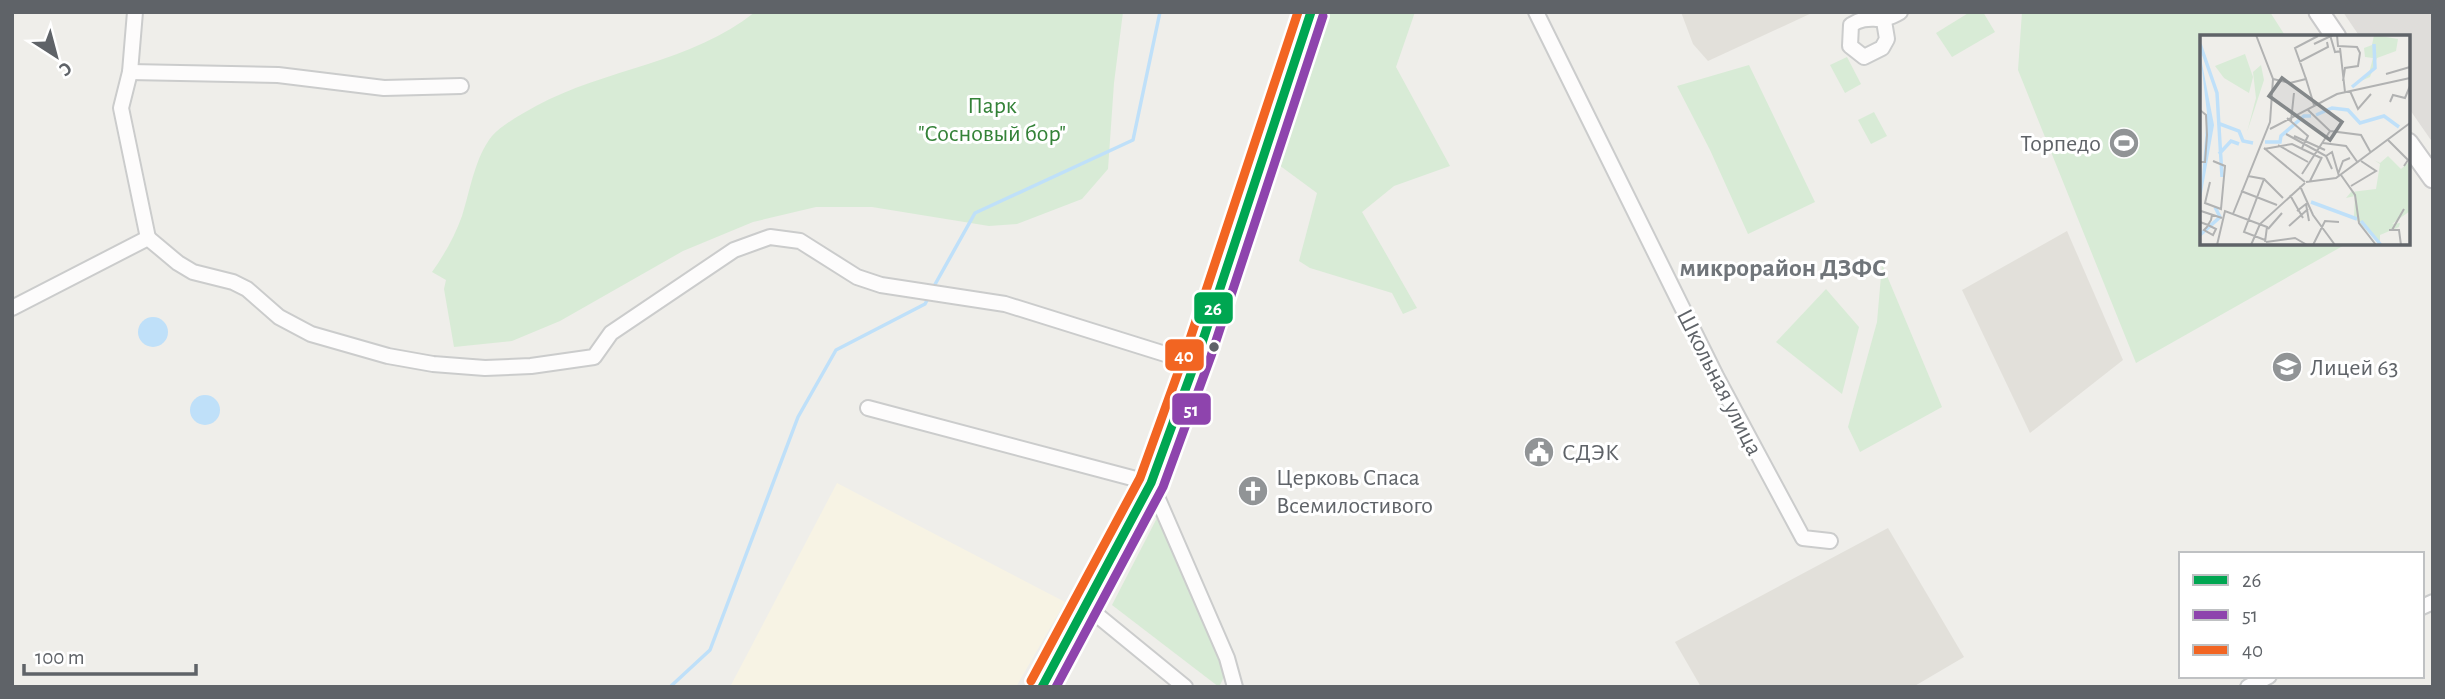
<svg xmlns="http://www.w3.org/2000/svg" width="2445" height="699" viewBox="0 0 2445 699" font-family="'Alegreya Sans',sans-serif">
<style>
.commercial{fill:#f7f3e4}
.industrial{fill:#dfddda}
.education{fill:#e2e0da}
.green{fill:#d8ebd6}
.water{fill:#bfe0f9}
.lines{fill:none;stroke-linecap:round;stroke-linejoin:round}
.stream{stroke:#bfe0f9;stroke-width:3.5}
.minor-casing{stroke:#cbcccc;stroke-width:18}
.secondary-casing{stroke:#cacacb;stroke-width:23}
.primary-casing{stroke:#d7ceb8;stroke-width:24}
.minor{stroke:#fdfcfc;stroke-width:14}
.secondary{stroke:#fdfcfc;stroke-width:19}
.primary{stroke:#f4f2e9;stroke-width:21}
.bus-1-casing{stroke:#fff;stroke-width:14}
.bus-2-casing{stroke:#fff;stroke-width:14}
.bus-3-casing{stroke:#fff;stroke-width:14}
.bus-1{stroke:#00a651;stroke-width:9}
.bus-2{stroke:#8e44ad;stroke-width:9}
.bus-3{stroke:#f26522;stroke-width:9}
.bus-dot{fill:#5f6368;stroke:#fff;stroke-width:2.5}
.labels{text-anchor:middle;stroke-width:6;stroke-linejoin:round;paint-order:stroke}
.park-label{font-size:24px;fill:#348238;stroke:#fff}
.poi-label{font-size:24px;fill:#5f6368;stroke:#fff;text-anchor:start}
.street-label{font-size:24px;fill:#5f6368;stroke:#fff}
.neighbourhood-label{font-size:26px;font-weight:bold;fill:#70757a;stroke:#fff}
.inset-river{fill:none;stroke:#bfe0f9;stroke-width:3.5}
.inset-road{fill:none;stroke:#b1b2b2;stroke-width:2}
.view{fill:#84888a;fill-opacity:0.15;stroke:#84888a;stroke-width:3.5}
.inset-edge{fill:none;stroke:#5f6368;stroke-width:3.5}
.line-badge{stroke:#fff;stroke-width:2.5}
.badge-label{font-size:19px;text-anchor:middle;font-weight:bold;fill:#fff}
</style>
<rect width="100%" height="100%" fill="#efeeea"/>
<!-- commercial -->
<path class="commercial" d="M 837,483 L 1065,602 L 1016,687 L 730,687 Z"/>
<!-- industrial -->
<path class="industrial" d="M 2343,12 L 2433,12 L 2433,143 L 2408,107 L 2408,37 L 2360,37 Z"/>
<!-- education -->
<g class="education">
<path d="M 1681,12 L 1814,12 L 1708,61 L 1693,44 Z"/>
<path d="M 2067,231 L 2123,360 L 2030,433 L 1962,290 Z"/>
<path d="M 1888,528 L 1964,657 L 1913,687 L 1701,687 L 1675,642 Z"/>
</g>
<!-- green -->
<g class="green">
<path d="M 755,12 L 1123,12 L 1114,83 L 1108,169 L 1082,199 L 1017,224 L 989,226 L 872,207 L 816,207 L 753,222 L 683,251 L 560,321 L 512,341 L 454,347 L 444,289 L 446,280 L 432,272 C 444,255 455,236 462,216 C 470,191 475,157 492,136 C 503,124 522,114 536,106 C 606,68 692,63 755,12 Z"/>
<path d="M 1325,12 L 1415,12 L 1396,67 L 1450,166 L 1394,186 L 1362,212 L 1417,308 L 1403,314 L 1392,293 L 1310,268 L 1299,261 L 1317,193 L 1279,165 Z"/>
<path d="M 1970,12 L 1983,12 L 1995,32 L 1952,57 L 1936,33 Z"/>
<path d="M 2022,12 L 2270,12 L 2286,37 L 2202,37 L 2202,243 L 2348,243 L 2136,363 L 2018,70 Z"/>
<path d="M 1847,57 L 1861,84 L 1845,93 L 1830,65 Z"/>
<path d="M 1749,65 L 1815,202 L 1748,234 L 1710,150 L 1677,86 Z"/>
<path d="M 1874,112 L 1887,136 L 1871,144 L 1858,120 Z"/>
<path d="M 1882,264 L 1942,407 L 1860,452 L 1848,427 L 1877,322 Z"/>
<path d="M 1826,289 L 1859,327 L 1842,394 L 1776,342 Z"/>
<path d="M 1159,514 L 1226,673 L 1219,687 L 1112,605 Z"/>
</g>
<!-- water -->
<g class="water">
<circle cx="153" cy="332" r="15"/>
<circle cx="205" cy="410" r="15"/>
</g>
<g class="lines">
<!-- stream -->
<g class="stream">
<path d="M 933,288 L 975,213 L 1133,140 L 1160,12"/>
<path d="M 670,687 L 710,650 L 798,417 L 836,350 L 925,304 L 930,295"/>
</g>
<!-- minor casing -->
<g class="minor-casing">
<g id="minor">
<path d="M 135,12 L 130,72 L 121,108 L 148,238"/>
<path d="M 1536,12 L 1716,376 L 1803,538 L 1830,541"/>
<path d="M 1884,21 L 1887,39 L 1882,48 L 1864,57 L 1850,46 L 1851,25 C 1871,12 1877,26 1900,12"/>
<path d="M 130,72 L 278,75 L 384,88 L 461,86"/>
<path d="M 148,238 L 178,263 L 193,272 L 233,282 L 247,289 L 279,317 L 311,334 L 388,356 L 433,364 L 485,368 L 531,366 L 594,357 L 611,333 L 734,250 L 770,237 L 800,241 L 857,277 L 881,285 L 1005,304 L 1194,363"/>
<path d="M 12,308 L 148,238"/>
<path d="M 868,408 L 1151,483 L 1227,658 L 1235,687"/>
<path d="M 1086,606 L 1185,687"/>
<path d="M 2422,607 L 2433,602"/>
<path d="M 2248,687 L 2269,676"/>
</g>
</g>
<!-- secondary casing -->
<g class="secondary-casing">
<g id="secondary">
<path d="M 2319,12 L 2336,37"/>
<path d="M 2408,143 L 2433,178"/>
</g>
</g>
<!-- primary casing -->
<g class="primary-casing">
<path id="primary" d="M 1042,687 L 1151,483 L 1199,352 L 1311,12"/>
</g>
<!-- minor -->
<use href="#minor" class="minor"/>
<!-- secondary -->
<use href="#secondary" class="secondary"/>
<!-- primary -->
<use href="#primary" class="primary"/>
<!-- bus-1 casing -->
<g class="bus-1-casing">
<path id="bus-1" d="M 1042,687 L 1151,483 L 1199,352 L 1311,12"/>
</g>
<!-- bus-2 casing -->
<g class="bus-2-casing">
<path id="bus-2" d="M 1056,687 L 1163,487 L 1211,356 L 1323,16"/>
</g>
<!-- bus-3 casing -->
<g class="bus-3-casing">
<path id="bus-3" d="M 1031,681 L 1140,478 L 1187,348 L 1298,12"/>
</g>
<!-- bus-1 -->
<use href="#bus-1" class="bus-1"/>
<!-- bus-2 -->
<use href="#bus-2" class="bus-2"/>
<!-- bus-3 -->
<use href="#bus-3" class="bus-3"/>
</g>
<!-- icons -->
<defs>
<g id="stadium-disc" transform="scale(1.575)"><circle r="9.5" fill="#919496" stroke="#fff"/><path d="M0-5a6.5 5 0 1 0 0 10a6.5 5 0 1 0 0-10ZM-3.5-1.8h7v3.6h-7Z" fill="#fff"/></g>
<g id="university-disc" transform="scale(1.575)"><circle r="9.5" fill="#919496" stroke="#fff"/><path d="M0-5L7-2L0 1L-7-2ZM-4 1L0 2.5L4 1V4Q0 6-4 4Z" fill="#fff"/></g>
<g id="civic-disc" transform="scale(1.575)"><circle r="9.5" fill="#919496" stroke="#fff"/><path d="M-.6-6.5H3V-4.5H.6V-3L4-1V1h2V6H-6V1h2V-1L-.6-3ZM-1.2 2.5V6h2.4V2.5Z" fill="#fff"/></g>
<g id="church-disc" transform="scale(1.575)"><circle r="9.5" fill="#919496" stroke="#fff"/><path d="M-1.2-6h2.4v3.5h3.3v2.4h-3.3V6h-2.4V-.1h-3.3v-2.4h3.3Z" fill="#fff"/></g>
</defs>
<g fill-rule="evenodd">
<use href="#stadium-disc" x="2124" y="143"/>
<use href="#university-disc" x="2287" y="367"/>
<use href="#civic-disc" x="1539" y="452"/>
<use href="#church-disc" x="1253" y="491"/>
</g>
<!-- markers -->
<circle class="bus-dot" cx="1214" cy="347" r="6"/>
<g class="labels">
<!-- park labels -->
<g class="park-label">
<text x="992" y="113">Парк<tspan x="992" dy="28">"Сосновый бор"</tspan></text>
</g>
<!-- poi labels -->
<g class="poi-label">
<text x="2101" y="151" text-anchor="end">Торпедо</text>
<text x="2310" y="375">Лицей 63</text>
<text x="1562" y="460">СДЭК</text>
<text x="1276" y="485">Церковь Спаса<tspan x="1276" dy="28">Всемилостивого</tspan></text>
</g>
<!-- street labels -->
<g class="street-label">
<text transform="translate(1720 382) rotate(63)" y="8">Школьная улица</text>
</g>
<!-- neighbourhood labels -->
<g class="neighbourhood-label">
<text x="1783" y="276">микрорайон ДЗФС</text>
</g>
</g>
<!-- overview -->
<g transform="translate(2200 35)">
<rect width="210" height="210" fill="#efeeea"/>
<path d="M 174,0 L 198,4 L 196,16 L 177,23 L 170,42 L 154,49 L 169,38 L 173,23 L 165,22 L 164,13 L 172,10 ZM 45,19 L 53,42 L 49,58 L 24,43 L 15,31 ZM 61,30 L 64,45 L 47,97 L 56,63 L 53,37 ZM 188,121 L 201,134 L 210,126 L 210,176 L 192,189 L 200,188 L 199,192 L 180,200 L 180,210 L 154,182 L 155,161 L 146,163 L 151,157 L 176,154 L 180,129 L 174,125 L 180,128 Z" fill="#d8ebd6"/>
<path d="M 0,18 L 14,90 L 0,169 L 7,78 Z" fill="#bfe0f9"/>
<path class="inset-river" d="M 0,9 L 17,58 L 22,142M 152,52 L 175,33 L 174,9M 116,80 L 132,73 L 148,75 L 160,88 L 184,81 L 199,92M 20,89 L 39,96 L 43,106 L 53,108M 65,107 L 80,107 L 81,101 L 104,81 L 111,81M 19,119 L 31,106 L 39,109M 111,167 L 157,184M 161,186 L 181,210M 0,200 L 20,182 L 15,172"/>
<path class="inset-road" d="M 130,0 L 135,17 L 141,16M 137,0 L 138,11 L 157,12 L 160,18 L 158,31 L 145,33 L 143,46M 114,9 L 133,0M 140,13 L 145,57M 99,27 L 128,12 L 127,7M 186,39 L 210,32M 73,44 L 90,48 L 106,44 L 114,70M 106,44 L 95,13 L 118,1M 150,56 L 158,74 L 171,59M 190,67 L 193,60 L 205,63 L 210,51M 107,74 L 130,96 L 161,100 L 171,118M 0,75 L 6,80 L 7,100 L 5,127 L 0,127M 87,83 L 108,101 L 102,113M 91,86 L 94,58M 70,94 L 137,59 L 210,43M 86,99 L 126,121 L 132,134M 94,101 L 125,115M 188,105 L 208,125 L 204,131M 123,108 L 146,111 L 158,128M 78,110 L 108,127M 64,113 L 105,147M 64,114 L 92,109 L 121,123M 126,121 L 132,117 L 139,141M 102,139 L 130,96M 138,139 L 143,126 L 150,123M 141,140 L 155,160 L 159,188 L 176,210M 48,141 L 64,144 L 83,163M 64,144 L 44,197 L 65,205M 110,146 L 122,122M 10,147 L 5,168 L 21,174 L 25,131 L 13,126M 106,147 L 136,143 L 210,88M 100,151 L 113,180 L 135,210M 151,151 L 176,136 L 161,126M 41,156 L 77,170M 90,160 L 103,183M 1,176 L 22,183M 97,176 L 106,169 L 109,186M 33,179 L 70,87 L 73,44 L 56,0M 0,187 L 8,190 L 16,194 L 13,200 L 4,195 L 7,192 L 8,190 L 11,185 L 12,180M 89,191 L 108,174M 68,194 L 82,178M 189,195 L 199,195 L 201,210M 192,195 L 204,174M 66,207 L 95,203 L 107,210M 17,210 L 25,176 L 67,192 L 65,207M 51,210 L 60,189 L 105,148M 113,210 L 125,186 L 139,187"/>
<path class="view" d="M 82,43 L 142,87 L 130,105 L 69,61 Z"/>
<rect width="210" height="210" class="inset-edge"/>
</g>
<g class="line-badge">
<rect x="1193" y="291" width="41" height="34" rx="7" fill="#00a651"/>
<rect x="1164" y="338" width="41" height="34" rx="7" fill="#f26522"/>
<rect x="1171" y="392" width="41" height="34" rx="7" fill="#8e44ad"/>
</g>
<g class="badge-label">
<text x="1213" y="315">26</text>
<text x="1184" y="362">40</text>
<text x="1191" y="416">51</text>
</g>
<!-- border -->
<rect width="2445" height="699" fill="none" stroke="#5f6368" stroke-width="28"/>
<!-- legend -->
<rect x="2179" y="552" width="245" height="126" fill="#ffffff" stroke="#bfc1c3" stroke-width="2"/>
<rect x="2193" y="575" width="35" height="10" fill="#00a651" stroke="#bfc1c3" stroke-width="2"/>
<text x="2242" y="587" font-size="21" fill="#5f6368">26</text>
<rect x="2193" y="610" width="35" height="10" fill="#8e44ad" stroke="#bfc1c3" stroke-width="2"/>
<text x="2242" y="622" font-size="21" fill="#5f6368">51</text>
<rect x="2193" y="645" width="35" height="10" fill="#f26522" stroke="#bfc1c3" stroke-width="2"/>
<text x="2242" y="657" font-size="21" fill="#5f6368">40</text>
<!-- north arrow -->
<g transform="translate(56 56) rotate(144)" stroke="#ffffff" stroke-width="5" paint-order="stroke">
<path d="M0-5L12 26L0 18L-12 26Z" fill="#5f6368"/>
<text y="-10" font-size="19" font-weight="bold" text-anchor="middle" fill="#5f6368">С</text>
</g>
<!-- scale -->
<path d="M24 664v10h172v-10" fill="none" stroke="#5f6368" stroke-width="3.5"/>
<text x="35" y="664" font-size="21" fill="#5f6368" stroke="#ffffff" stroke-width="5" paint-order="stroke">100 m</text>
</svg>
